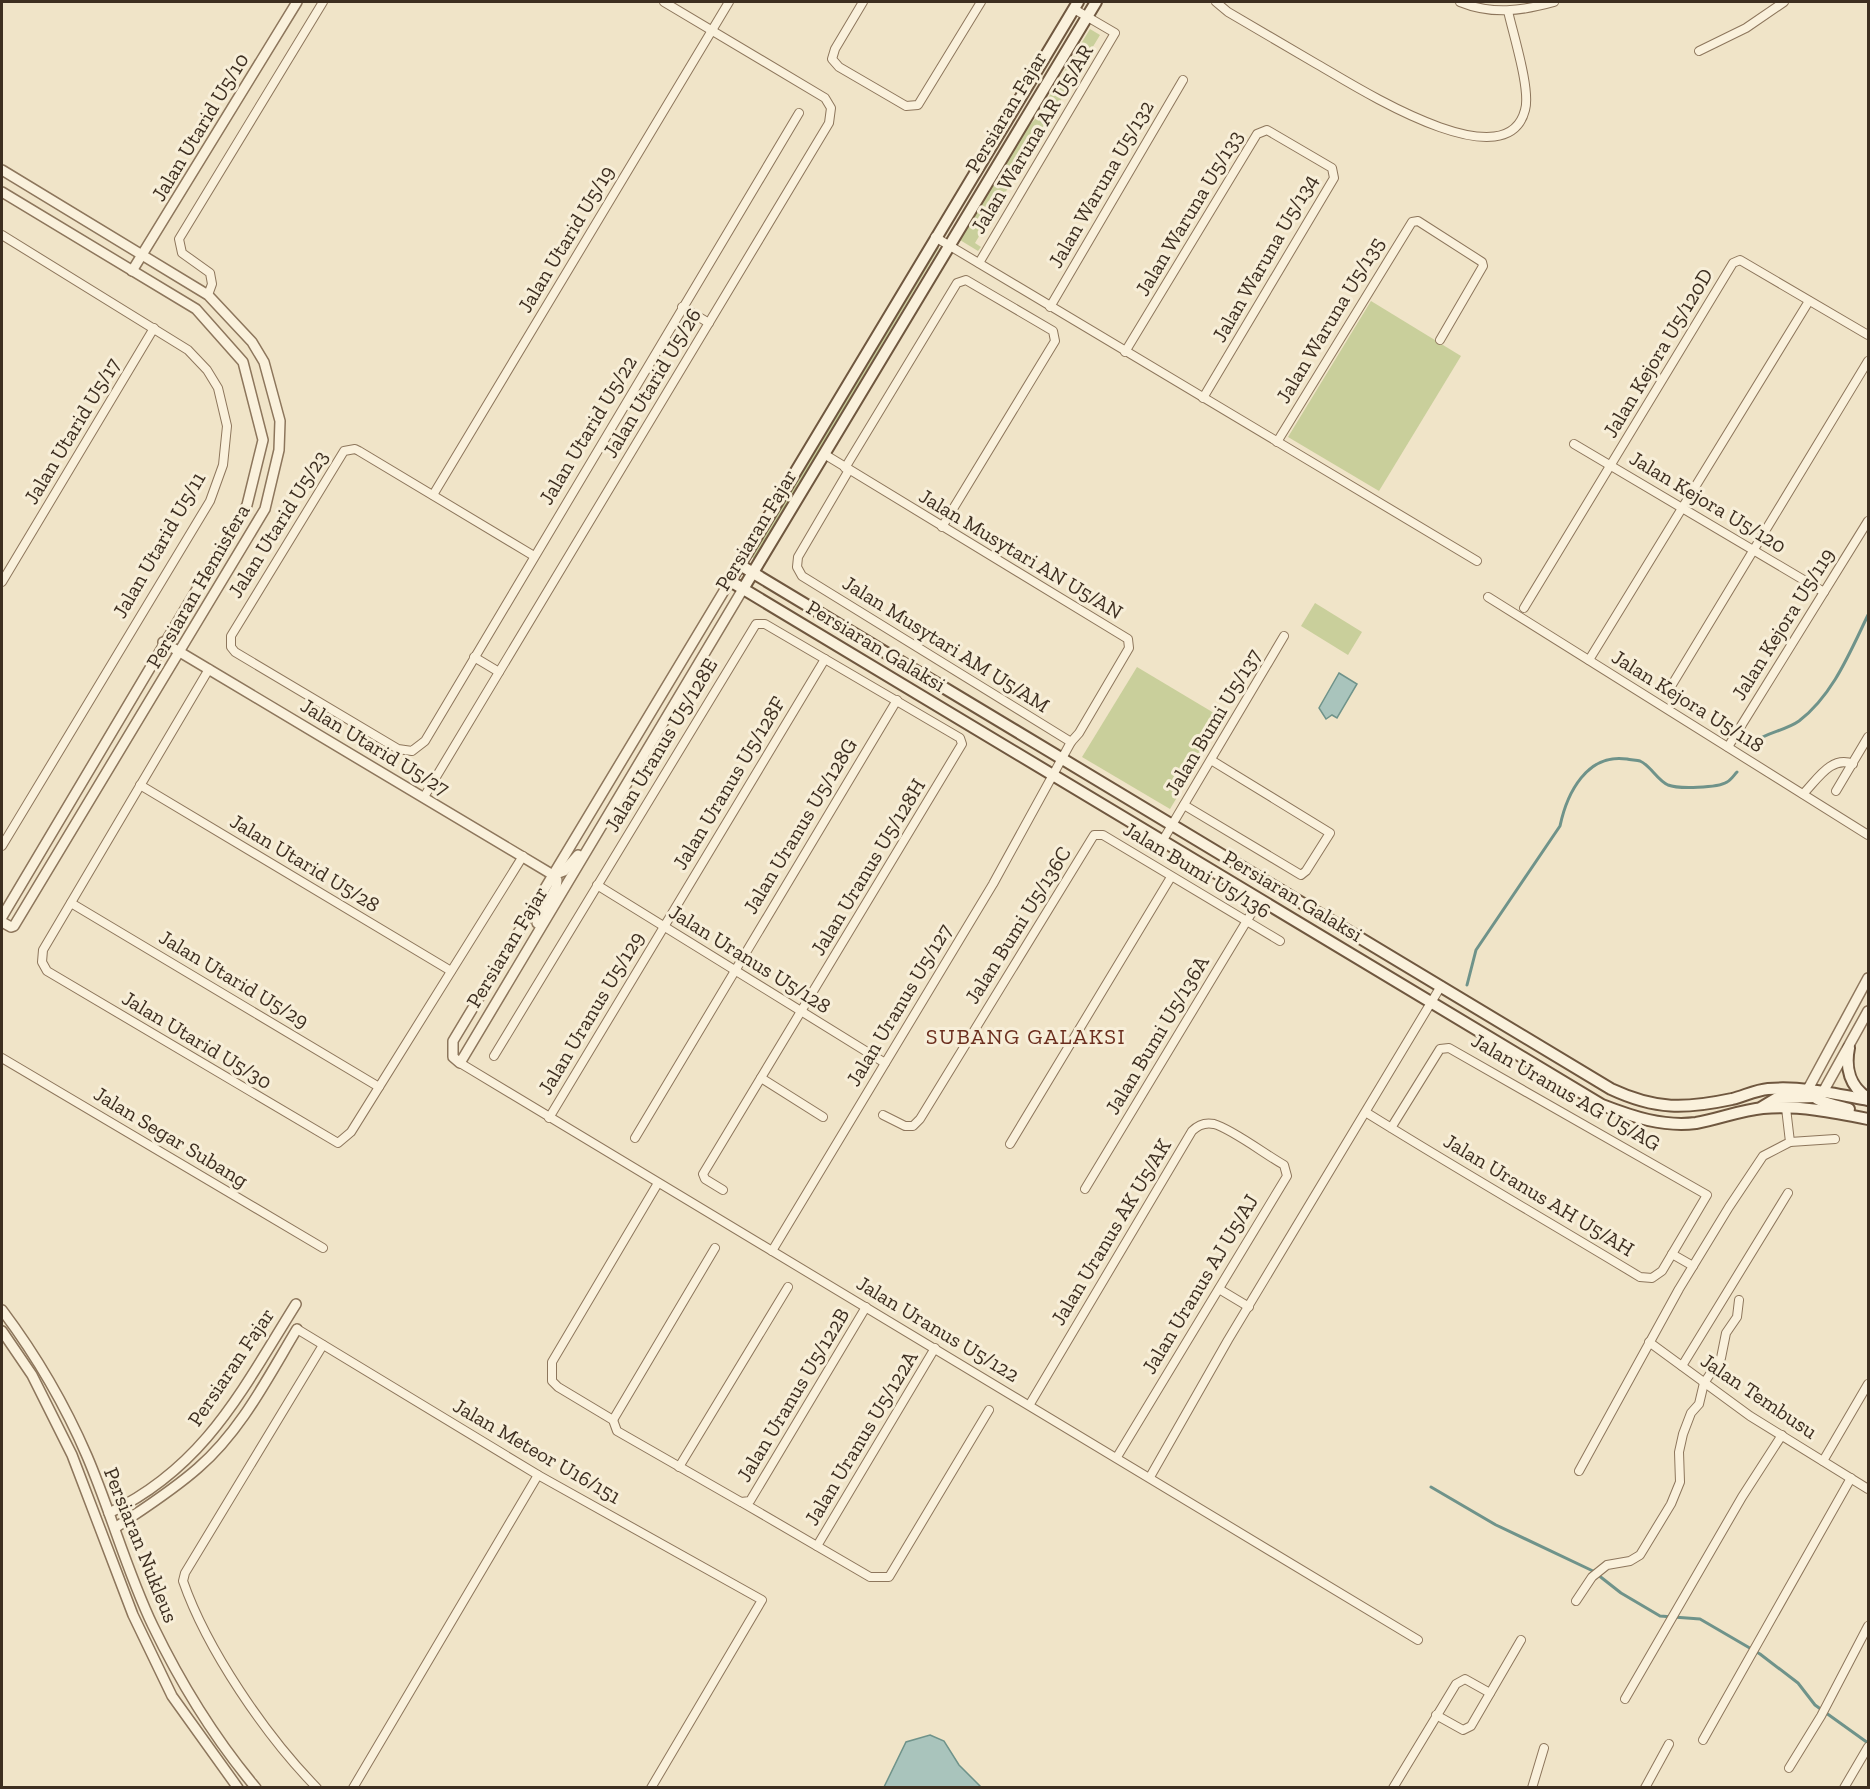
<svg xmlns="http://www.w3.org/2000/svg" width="1870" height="1789" viewBox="0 0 1870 1789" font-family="'Zilla Slab',serif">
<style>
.green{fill:#c9cf9b}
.water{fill:#a9c4bc;stroke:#6f938a;stroke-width:1.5}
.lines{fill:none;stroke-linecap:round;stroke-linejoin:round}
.stream{stroke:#6f938a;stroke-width:3}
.minor-casing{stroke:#8d765c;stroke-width:10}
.tertiary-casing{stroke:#8d765c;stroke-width:12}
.secondary-casing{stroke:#6f573f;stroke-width:14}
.minor{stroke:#faf1dc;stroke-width:8}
.tertiary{stroke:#faf1dc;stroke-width:9}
.secondary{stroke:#faf1dc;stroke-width:10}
.labels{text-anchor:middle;stroke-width:6;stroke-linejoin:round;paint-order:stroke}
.street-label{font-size:21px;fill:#3d2e20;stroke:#f7eed8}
.neighbourhood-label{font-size:22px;letter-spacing:1.5px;fill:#6b2e1e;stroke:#f7eed8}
</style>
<rect width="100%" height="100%" fill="#f0e4c8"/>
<!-- green -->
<g class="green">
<path d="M 1090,29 L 1100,35 L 975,243 L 981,247 L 978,251 L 960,240 L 1023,133 L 1036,118 Z"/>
<path d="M 936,246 L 939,248 L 755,559 L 751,557 Z"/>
<path d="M 1371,301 L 1461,356 L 1379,491 L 1288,437 Z"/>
<path d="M 1315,603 L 1362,632 L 1348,655 L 1301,626 Z"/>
<path d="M 1137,667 L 1224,719 L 1170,809 L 1082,757 Z"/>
</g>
<!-- water -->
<g class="water">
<path d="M 1339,673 L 1357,684 L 1337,718 L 1332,715 L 1326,719 L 1319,708 Z"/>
<path d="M 930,1735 L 944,1741 L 959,1765 L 981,1787 L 884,1787 L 906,1742 Z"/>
</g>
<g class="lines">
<!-- stream -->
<g class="stream">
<path d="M 1753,743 C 1766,732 1785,731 1799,721 C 1833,695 1850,652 1868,615"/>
<path d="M 1467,985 L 1476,950 L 1560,826 C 1567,793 1587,753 1627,759 C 1630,760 1637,760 1640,761 C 1651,766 1657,780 1668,785 C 1678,789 1718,788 1727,782 C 1731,780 1734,775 1737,772"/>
<path d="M 1431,1487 L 1496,1525 L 1593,1571 L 1621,1593 L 1660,1616 L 1700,1619 L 1760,1654 L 1798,1683 L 1815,1705 L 1868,1743"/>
</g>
<!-- minor casing -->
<g class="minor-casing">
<g id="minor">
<path d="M 863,2 L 835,49 L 832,59 L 839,67 L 906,106 L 918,105 L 981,2"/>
<path d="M 1216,2 L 1228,12 C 1257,29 1286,46 1315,63 C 1349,82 1506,185 1525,110 C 1531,90 1513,34 1508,11"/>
<path d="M 1460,2 C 1492,15 1522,11 1554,2"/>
<path d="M 1699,51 L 1746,28 L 1784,2"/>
<path d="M 2,235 L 188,350 L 207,370 L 218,388 L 227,426 L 223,465 L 210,501 L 2,846"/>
<path d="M 935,237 L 1477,561"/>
<path d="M 979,263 L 1115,33 L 1074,9"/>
<path d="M 208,295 L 212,284 L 210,273 L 182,253 L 179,239 L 323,2"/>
<path d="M 682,307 L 709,323"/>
<path d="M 1050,307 L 1183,80"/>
<path d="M 1125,352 L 1257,134 L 1267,130 L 1332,168 L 1334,178 L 1203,398"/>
<path d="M 1277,442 L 1412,222 L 1418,221 L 1482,262 L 1483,266 L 1440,340"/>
<path d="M 1574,444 L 1824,592"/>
<path d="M 824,454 L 1128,639 L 1129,648 L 1079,733 L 1071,742"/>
<path d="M 845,468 L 957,283 L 966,280 L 1053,331 L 1055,341 L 942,527"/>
<path d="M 433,495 L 729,2"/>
<path d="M 534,556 L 359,451 L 355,449 L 344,451 L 231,636 L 231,647 L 235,652 L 398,749 L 412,751 L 425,741 L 799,113"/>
<path d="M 2,582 L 154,328"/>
<path d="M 1488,597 L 1868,835"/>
<path d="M 1524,608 L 1733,263 L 1740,260 L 1868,335"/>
<path d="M 474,657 L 499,672"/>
<path d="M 1589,660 L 1809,301"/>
<path d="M 209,669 L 43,950 L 42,962 L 47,971 L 338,1143 L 351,1132 L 523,856"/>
<path d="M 1667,693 L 1868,361"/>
<path d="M 1728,747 L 1868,521"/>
<path d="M 140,785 L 451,971"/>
<path d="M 1836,791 L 1868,737"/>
<path d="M 1803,794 C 1817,780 1831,755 1853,764"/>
<path d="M 424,797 L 829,123 L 831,108 L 825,98 L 664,2"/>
<path d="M 1184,805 L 1301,875 L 1306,871 L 1330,833 L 1211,760"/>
<path d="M 1163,840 L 1284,636"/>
<path d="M 597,885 L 885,1063"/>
<path d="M 71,903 L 379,1087"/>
<path d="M 494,1056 L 756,624 L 765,624 L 960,738 L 962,744 L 703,1174 L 705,1179 L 723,1190"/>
<path d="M 2,1058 L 323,1248"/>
<path d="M 460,1063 L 1418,1640"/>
<path d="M 761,1078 L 823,1117"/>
<path d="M 1367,1113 C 1457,1169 1549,1222 1640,1277 L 1652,1278 L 1662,1271 L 1707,1195 L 1449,1048 L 1440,1049 L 1391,1128"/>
<path d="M 883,1115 L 905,1126 L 913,1126 L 920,1119 L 1094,835 L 1103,835 L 1280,941"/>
<path d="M 549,1118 L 825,659"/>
<path d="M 635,1138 L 897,700"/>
<path d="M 1790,1142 L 1835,1139"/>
<path d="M 1010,1144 L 1171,877"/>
<path d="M 658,1183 L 552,1362 L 552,1381 L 558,1387 L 613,1420 L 617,1431 L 741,1502 L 750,1501 L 866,1307"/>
<path d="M 1085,1189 L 1260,899"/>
<path d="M 772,1251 L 993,884 L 1071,742 L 802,576 L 797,567 L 798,557 L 849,470"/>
<path d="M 1672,1254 L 1693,1266"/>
<path d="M 1219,1289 L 1249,1307"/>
<path d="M 297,1329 L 538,1475 L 762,1600 L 651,1788"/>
<path d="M 1649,1342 L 1750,1416 L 1868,1489"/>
<path d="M 1682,1366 L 1788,1193"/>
<path d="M 1030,1404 L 1192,1131 C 1198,1125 1205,1122 1214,1124 C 1232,1129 1266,1155 1284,1165 L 1287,1176 L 1117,1457"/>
<path d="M 613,1420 L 715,1248"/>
<path d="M 1823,1461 L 1868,1384"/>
<path d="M 679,1467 L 788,1287"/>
<path d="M 1579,1471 L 1679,1289 L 1729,1207 L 1763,1156 L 1790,1142 L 1786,1108"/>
<path d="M 1150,1477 L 1228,1340 L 1441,986"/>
<path d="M 743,1503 L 870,1577 L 889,1577 L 989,1410"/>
<path d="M 817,1546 L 935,1348"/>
<path d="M 1576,1601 L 1592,1577 L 1607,1565 L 1630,1561 L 1640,1555 L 1671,1504 L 1680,1482 L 1679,1452 L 1683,1434 L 1691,1413 L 1699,1404 L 1704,1383 L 1721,1358 L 1726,1333 L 1737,1317 L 1739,1300"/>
<path d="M 1625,1699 L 1742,1497 L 1782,1435"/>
<path d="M 1436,1715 L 1463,1730 L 1471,1726 L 1521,1640"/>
<path d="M 1703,1740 L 1851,1478"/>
<path d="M 1789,1768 L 1821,1716 L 1868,1626"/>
<path d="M 317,1788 C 266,1736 207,1650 183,1581 L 185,1573 L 323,1345"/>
<path d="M 353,1788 L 538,1475"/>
<path d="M 1393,1788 L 1456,1684 L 1465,1679 L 1490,1693"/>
<path d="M 1532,1788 L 1544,1748"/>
<path d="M 1645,1788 L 1669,1744"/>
<path d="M 1844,1788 L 1868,1747"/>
</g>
</g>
<!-- tertiary casing -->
<g class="tertiary-casing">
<g id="tertiary">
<path d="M 2,170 L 208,295 L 252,342 L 264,362 L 280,421 L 279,450 L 265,509 L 14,926 L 11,927 L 2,922"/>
<path d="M 2,192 L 196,309 L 243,362 L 263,440 L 247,505 L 2,917"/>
<path d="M 132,271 L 297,2"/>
<path d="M 730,581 L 453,1041 L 453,1057 L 460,1063 L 743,589"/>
<path d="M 163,642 L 553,875"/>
<path d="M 553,875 L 564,871 L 578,855"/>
<path d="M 537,923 L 556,887 L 557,880 L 553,875"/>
<path d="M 1808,1089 L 1868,978"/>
<path d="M 1823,1092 L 1868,1011"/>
<path d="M 2,1310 C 35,1354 65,1405 87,1456 C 111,1512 127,1572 153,1626 C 181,1684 215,1739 256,1788"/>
<path d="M 2,1331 L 32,1375 L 72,1455 L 133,1615 L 172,1696 L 238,1788"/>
<path d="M 109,1513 C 205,1467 242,1390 296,1304"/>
<path d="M 115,1528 C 143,1509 172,1491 198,1468 C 241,1431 268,1377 297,1329"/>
</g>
</g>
<!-- secondary casing -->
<g class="secondary-casing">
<g id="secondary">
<path d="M 1078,2 L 730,581 L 1602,1105 C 1633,1117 1663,1127 1696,1123 C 1719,1119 1741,1110 1763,1108 C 1798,1105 1834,1112 1868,1119"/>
<path d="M 740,565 L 1611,1089 C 1656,1110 1685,1109 1732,1099 C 1744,1096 1756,1090 1768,1089 C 1802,1086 1835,1094 1868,1100"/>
<path d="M 743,589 L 1096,2"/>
<path d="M 1849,1048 C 1845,1068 1850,1087 1868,1098"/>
<path d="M 1808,1089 C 1814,1103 1836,1105 1849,1109"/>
<path d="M 1762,1107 L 1777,1098 L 1815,1097"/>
</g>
</g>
<!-- minor -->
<use href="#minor" class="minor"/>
<!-- tertiary -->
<use href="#tertiary" class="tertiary"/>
<!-- secondary -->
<use href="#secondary" class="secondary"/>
</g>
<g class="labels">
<!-- street labels -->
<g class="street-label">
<text transform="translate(1006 112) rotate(-59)" y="7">Persiaran Fajar</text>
<text transform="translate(200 127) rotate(-59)" y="7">Jalan Utarid U5/10</text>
<text transform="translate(1032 139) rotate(-59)" y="7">Jalan Waruna AR U5/AR</text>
<text transform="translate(1101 184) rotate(-60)" y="7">Jalan Waruna U5/132</text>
<text transform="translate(1189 213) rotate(-59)" y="7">Jalan Waruna U5/133</text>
<text transform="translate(566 239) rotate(-59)" y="7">Jalan Utarid U5/19</text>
<text transform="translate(1265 258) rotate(-60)" y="7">Jalan Waruna U5/134</text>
<text transform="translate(1330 320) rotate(-59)" y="7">Jalan Waruna U5/135</text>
<text transform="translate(1658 353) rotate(-59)" y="7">Jalan Kejora U5/120D</text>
<text transform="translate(652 383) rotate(-59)" y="7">Jalan Utarid U5/26</text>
<text transform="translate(588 430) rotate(-59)" y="7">Jalan Utarid U5/22</text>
<text transform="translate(72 431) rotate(-59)" y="7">Jalan Utarid U5/17</text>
<text transform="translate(1708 502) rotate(31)" y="7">Jalan Kejora U5/120</text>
<text transform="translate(278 524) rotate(-58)" y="7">Jalan Utarid U5/23</text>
<text transform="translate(756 530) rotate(-59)" y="7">Persiaran Fajar</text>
<text transform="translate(159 545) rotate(-60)" y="7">Jalan Utarid U5/11</text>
<text transform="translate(1021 554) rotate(31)" y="7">Jalan Musytari AN U5/AN</text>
<text transform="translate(198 586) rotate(-60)" y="7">Persiaran Hemisfera</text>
<text transform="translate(1783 624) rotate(-58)" y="7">Jalan Kejora U5/119</text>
<text transform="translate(946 644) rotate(32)" y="7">Jalan Musytari AM U5/AM</text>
<text transform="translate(876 646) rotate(31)" y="7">Persiaran Galaksi</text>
<text transform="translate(1688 701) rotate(32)" y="7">Jalan Kejora U5/118</text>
<text transform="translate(1213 722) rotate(-59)" y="7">Jalan Bumi U5/137</text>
<text transform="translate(661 745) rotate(-59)" y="7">Jalan Uranus U5/128E</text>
<text transform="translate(375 747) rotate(31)" y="7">Jalan Utarid U5/27</text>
<text transform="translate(729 783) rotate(-59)" y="7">Jalan Uranus U5/128F</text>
<text transform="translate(800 826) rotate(-59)" y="7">Jalan Uranus U5/128G</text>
<text transform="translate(305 863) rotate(31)" y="7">Jalan Utarid U5/28</text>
<text transform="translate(868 867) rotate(-59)" y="7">Jalan Uranus U5/128H</text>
<text transform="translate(1197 870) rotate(31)" y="7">Jalan Bumi U5/136</text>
<text transform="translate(1293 896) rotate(31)" y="7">Persiaran Galaksi</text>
<text transform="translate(1018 925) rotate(-58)" y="7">Jalan Bumi U5/136C</text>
<text transform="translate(507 947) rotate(-59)" y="7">Persiaran Fajar</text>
<text transform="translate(750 959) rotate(32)" y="7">Jalan Uranus U5/128</text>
<text transform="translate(234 979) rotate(31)" y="7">Jalan Utarid U5/29</text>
<text transform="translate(899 1005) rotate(-59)" y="7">Jalan Uranus U5/127</text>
<text transform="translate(591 1013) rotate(-59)" y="7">Jalan Uranus U5/129</text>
<text transform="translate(1157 1035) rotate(-59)" y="7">Jalan Bumi U5/136A</text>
<text transform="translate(197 1040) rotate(31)" y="7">Jalan Utarid U5/30</text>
<text transform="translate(1566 1092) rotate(30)" y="7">Jalan Uranus AG U5/AG</text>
<text transform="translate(171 1137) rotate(31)" y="7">Jalan Segar Subang</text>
<text transform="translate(1539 1195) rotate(31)" y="7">Jalan Uranus AH U5/AH</text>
<text transform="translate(1111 1232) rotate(-59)" y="7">Jalan Uranus AK U5/AK</text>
<text transform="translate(1200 1284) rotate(-59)" y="7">Jalan Uranus AJ U5/AJ</text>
<text transform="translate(938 1329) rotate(31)" y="7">Jalan Uranus U5/122</text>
<text transform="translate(231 1367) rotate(-56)" y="7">Persiaran Fajar</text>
<text transform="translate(793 1395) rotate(-59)" y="7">Jalan Uranus U5/122B</text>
<text transform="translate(1759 1396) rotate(34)" y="7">Jalan Tembusu</text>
<text transform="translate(861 1438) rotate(-59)" y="7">Jalan Uranus U5/122A</text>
<text transform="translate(537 1451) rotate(30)" y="7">Jalan Meteor U16/151</text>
<text transform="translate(141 1545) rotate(68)" y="7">Persiaran Nukleus</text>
</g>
<!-- neighbourhood labels -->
<g class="neighbourhood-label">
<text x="1026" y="1044">SUBANG GALAKSI</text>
</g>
</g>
<!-- border -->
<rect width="1870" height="1789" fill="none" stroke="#3d2e20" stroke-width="6"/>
</svg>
